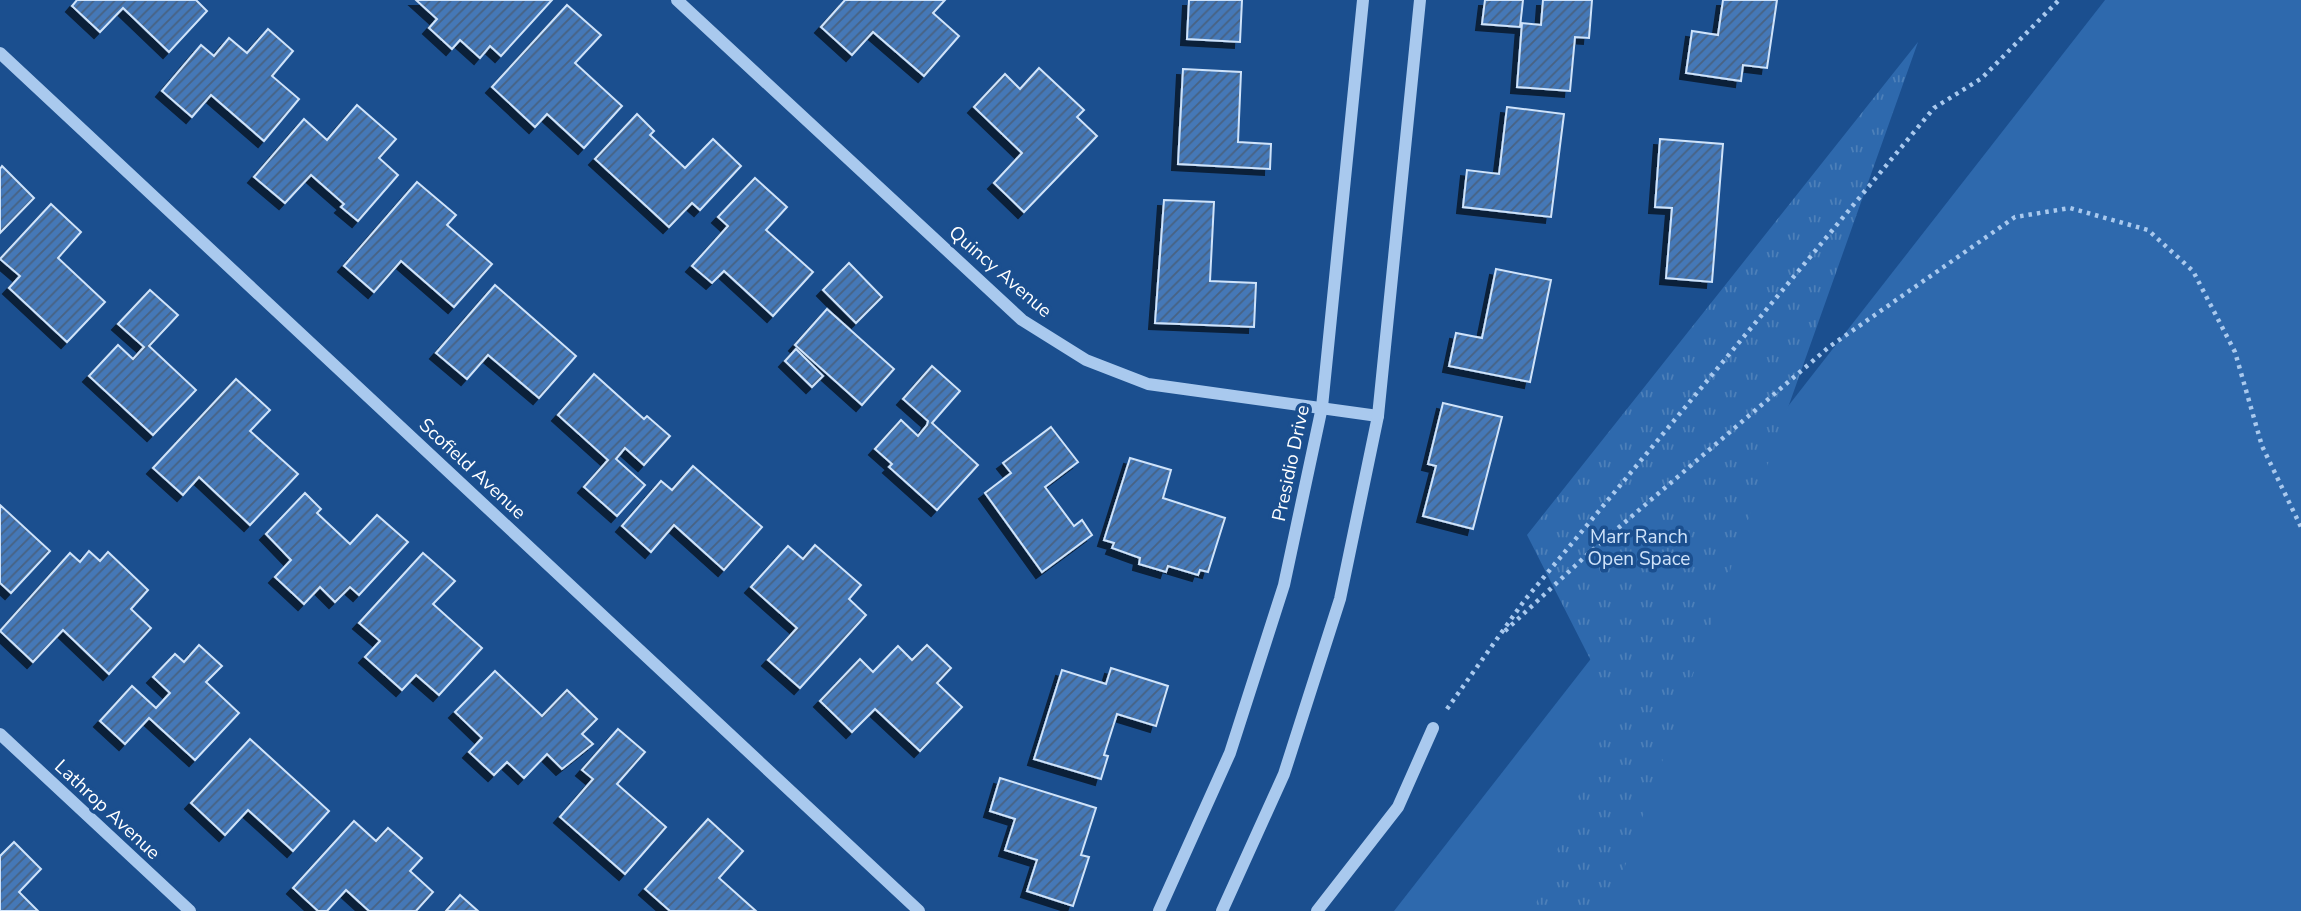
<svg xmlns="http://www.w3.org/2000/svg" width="2301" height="911" viewBox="0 0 2301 911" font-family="'Nunito Sans',sans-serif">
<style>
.grass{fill:#2e69ad}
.park{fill:url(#park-tufts)}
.building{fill:url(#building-hatch);stroke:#cfe3fa;stroke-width:2;filter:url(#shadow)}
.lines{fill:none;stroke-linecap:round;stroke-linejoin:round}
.path{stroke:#a9c9ee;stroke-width:4.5;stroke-dasharray:3.5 5;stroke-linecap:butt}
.minor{stroke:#a9c9ee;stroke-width:12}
.labels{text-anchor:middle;stroke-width:7;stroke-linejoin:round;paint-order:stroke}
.street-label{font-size:19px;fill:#fff;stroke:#1b4f8f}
.park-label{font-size:19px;fill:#cfe3fa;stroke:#1b4f8f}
</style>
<defs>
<pattern id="park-tufts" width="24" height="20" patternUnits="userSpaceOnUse" patternTransform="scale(1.75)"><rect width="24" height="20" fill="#2e69ad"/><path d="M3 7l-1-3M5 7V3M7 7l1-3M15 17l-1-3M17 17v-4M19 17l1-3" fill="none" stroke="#4d80b9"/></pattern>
<pattern id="building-hatch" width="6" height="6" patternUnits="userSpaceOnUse" patternTransform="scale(1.75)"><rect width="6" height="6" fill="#4478b7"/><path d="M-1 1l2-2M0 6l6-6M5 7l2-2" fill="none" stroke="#486282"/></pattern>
<filter id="shadow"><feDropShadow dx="-6" dy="6" stdDeviation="0" flood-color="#0009"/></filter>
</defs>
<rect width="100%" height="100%" fill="#1b4f8f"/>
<!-- grass -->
<path class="grass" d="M 2105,0 L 2301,0 L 2301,911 L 1394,911 Z"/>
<!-- park -->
<path class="park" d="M 1918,42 L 1609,911 L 1533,911 L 1614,706 L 1527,535 Z"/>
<!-- building -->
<g class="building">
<path d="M 77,0 L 196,0 L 207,11 L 169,52 L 123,8 L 100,32 L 72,6 Z"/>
<path d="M 416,0 L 552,0 L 501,56 L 490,46 L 480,58 L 460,40 L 452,49 L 429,28 L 437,19 Z"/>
<path d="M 845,0 L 945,0 L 933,13 L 959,36 L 924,76 L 873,32 L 852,55 L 821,27 Z"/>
<path d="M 1189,0 L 1242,0 L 1240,42 L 1187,39 Z"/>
<path d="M 1485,0 L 1523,0 L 1520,27 L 1482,24 Z"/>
<path d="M 1543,0 L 1592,0 L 1589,38 L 1575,37 L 1570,91 L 1517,87 L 1522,23 L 1541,25 Z"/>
<path d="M 1723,0 L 1777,0 L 1767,68 L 1743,65 L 1741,81 L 1686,73 L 1692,31 L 1718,35 Z"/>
<path d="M 567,5 L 601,35 L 575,63 L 622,106 L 584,148 L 547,114 L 535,127 L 492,87 Z"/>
<path d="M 268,29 L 293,51 L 272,76 L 299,99 L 264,141 L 211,95 L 192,117 L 162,91 L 201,45 L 214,56 L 229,38 L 247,53 Z"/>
<path d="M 1039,68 L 1084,110 L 1077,117 L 1097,136 L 1024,212 L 994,183 L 1022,153 L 974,107 L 1005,74 L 1020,89 Z"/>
<path d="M 1183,69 L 1241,72 L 1238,142 L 1271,144 L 1270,169 L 1178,164 Z"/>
<path d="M 357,105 L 396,139 L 379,158 L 398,175 L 358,221 L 341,207 L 344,204 L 311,175 L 285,203 L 254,177 L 304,119 L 327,140 Z"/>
<path d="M 1507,107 L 1564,114 L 1551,217 L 1463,207 L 1467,170 L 1499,174 Z"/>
<path d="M 637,114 L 654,131 L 650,135 L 685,168 L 713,139 L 741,166 L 700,210 L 692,203 L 669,227 L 595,159 Z"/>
<path d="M 1660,139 L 1723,144 L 1712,282 L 1666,278 L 1672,208 L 1655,207 Z"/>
<path d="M 2,166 L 34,198 L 0,233 L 0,169 Z"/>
<path d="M 755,178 L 787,207 L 766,230 L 813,272 L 773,316 L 724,271 L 712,283 L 692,266 L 728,226 L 718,217 Z"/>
<path d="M 417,182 L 456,215 L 447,225 L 492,264 L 454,307 L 401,261 L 374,292 L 344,266 Z"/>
<path d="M 1164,200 L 1214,202 L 1210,281 L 1256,283 L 1254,327 L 1155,323 Z"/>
<path d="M 51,204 L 81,232 L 58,258 L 105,302 L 67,342 L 9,288 L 20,276 L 0,259 Z"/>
<path d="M 849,263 L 882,297 L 856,323 L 823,290 Z"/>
<path d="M 1496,269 L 1551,280 L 1530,382 L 1449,366 L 1456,333 L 1482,338 Z"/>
<path d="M 495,285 L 576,356 L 539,398 L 488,355 L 467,379 L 436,353 Z"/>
<path d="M 150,290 L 178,315 L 149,346 L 196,390 L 153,435 L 89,376 L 118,345 L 133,359 L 144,347 L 118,324 Z"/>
<path d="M 827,309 L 894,369 L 862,405 L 795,345 Z"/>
<path d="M 796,349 L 823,376 L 812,387 L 785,361 Z"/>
<path d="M 932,366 L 960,391 L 932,423 L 978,465 L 937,510 L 889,467 L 892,464 L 875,449 L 901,420 L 918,436 L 927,425 L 928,421 L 903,399 Z"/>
<path d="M 594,374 L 644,419 L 647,416 L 670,436 L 644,465 L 625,448 L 616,459 L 645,485 L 617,516 L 584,487 L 608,460 L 558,415 Z"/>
<path d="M 236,379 L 270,410 L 250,431 L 298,474 L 250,525 L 199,477 L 183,495 L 153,468 Z"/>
<path d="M 1443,403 L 1502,417 L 1473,529 L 1423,516 L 1436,466 L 1428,464 Z"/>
<path d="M 1051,427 L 1078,462 L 1045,487 L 1074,526 L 1082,520 L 1092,535 L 1042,572 L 985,493 L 1011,473 L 1003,463 Z"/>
<path d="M 1130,458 L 1171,470 L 1163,498 L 1225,518 L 1208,572 L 1200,570 L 1198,575 L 1168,566 L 1166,572 L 1139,564 L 1140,558 L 1112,548 L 1114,543 L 1104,540 Z"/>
<path d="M 693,466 L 762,527 L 724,570 L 674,525 L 651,552 L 622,526 L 661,481 L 672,490 Z"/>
<path d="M 305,493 L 321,509 L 317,513 L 350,544 L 377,515 L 408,542 L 359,595 L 350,587 L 335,602 L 320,587 L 304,604 L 275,577 L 291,560 L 266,534 Z"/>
<path d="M 0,505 L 50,551 L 11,593 L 0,583 Z"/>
<path d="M 815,545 L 861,585 L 849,599 L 866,615 L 800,688 L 768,660 L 797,628 L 751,587 L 788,546 L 803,559 Z"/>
<path d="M 89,551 L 100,561 L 108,552 L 148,590 L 131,609 L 151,628 L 109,674 L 63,630 L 33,662 L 0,631 L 70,553 L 80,562 Z"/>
<path d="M 423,553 L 455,581 L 433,604 L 482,648 L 439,695 L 416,675 L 402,690 L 365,657 L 380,641 L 359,623 Z"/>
<path d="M 199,645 L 222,666 L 206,682 L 239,713 L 195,760 L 149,718 L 125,744 L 100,721 L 132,686 L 156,708 L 170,693 L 153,677 L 175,654 L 184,662 Z"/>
<path d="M 927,645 L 951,668 L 937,683 L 962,707 L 920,751 L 875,709 L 852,732 L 820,701 L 860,659 L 873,672 L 898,646 L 912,660 Z"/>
<path d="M 1111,668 L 1168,686 L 1156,726 L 1117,714 L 1104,755 L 1108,756 L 1101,779 L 1034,759 L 1062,670 L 1106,684 Z"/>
<path d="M 495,671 L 542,716 L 567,690 L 597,719 L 582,734 L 593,744 L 562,769 L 547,754 L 524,778 L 507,762 L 494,775 L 469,752 L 482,738 L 455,712 Z"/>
<path d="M 618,729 L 645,752 L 617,784 L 666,827 L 625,874 L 560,817 L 593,779 L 582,770 Z"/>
<path d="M 250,739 L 329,811 L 293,851 L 248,810 L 225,835 L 191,803 Z"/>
<path d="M 1000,778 L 1096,808 L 1081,855 L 1089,857 L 1073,906 L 1027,891 L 1037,860 L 1005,850 L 1015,819 L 990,811 Z"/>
<path d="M 708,819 L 743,851 L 719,878 L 756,911 L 670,911 L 645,889 Z"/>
<path d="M 354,821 L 376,841 L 388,828 L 422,858 L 410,871 L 433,892 L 416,911 L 369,911 L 346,890 L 327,911 L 318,911 L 293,888 Z"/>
<path d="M 14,842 L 41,869 L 19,892 L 38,911 L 0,911 L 0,856 Z"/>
<path d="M 460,895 L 478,911 L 446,911 Z"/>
</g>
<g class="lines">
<!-- path -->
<g class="path">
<path d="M 1505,631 L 1589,553 L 1829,347 L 2015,217 L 2070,208 L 2148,230 L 2193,271 L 2235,352 L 2262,446 L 2301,527"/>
<path d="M 1447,709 L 1524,601 L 1934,108 L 1982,78 L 2059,0"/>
</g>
<!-- minor -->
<g class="minor">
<path d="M 677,0 L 1022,320 L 1086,360 L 1148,384 L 1378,416"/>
<path d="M 0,53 L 919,911"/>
<path d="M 0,734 L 190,911"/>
<path d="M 1159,911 L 1230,753 L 1284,585 L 1322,407 L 1363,0"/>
<path d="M 1222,911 L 1284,774 L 1340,599 L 1378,416 L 1420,0"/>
<path d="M 1317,911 L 1398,807 L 1433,728"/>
</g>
</g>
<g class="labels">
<!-- street labels -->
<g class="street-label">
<text transform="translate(1001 271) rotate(41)" y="7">Quincy Avenue</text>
<text transform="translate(1290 463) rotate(-78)" y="7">Presidio Drive</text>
<text transform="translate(473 468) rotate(43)" y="7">Scofield Avenue</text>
<text transform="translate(108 809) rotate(43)" y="7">Lathrop Avenue</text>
</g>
<!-- park labels -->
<g class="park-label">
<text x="1639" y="543">Marr Ranch<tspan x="1639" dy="22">Open Space</tspan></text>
</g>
</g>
</svg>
